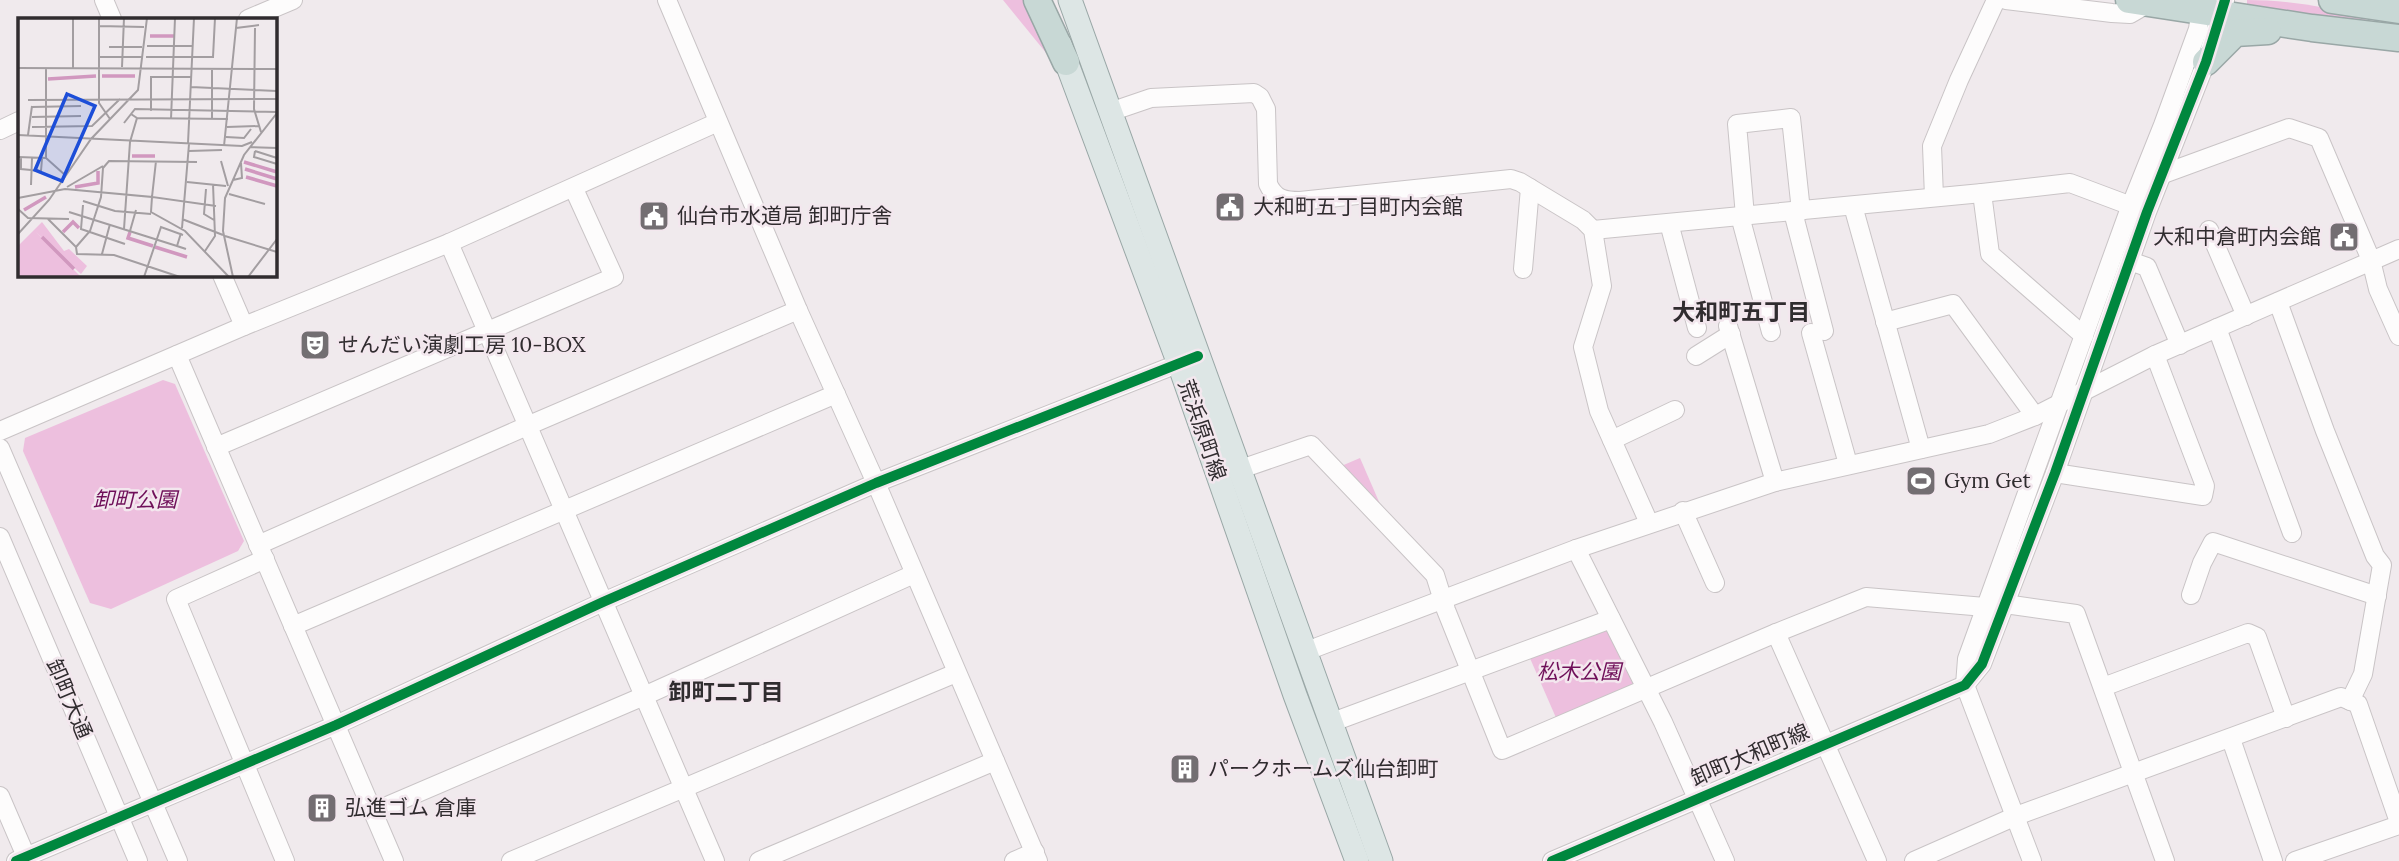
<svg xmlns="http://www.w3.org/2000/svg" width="2399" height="861" viewBox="0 0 2399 861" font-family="Lora,'Noto Sans JP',serif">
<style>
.green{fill:#edbfde}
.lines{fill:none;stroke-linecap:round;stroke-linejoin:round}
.minor-casing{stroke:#c9c4c6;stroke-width:20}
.major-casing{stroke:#99a7a6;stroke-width:25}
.highway-casing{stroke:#99a7a6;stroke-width:29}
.minor{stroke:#fdfcfc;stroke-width:18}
.major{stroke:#dde6e5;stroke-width:23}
.highway{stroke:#c8d8d5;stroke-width:26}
.cycleway-casing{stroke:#f3e7ee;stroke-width:15}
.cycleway{stroke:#00873e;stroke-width:10}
.labels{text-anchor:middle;stroke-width:5;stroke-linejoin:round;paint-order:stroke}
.poi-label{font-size:21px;fill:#302c2f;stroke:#f3e7ee;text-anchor:start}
.street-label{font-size:21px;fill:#302c2f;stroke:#f3e7ee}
.park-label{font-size:21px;font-style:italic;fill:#6f0f59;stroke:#f3e7ee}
.neighbourhood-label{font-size:23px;font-weight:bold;fill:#302c2f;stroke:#f3e7ee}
.inset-river{fill:none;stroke:#d198bf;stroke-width:3.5}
.inset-road{fill:none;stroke:#a39ea1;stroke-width:2}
.view{fill:#1d4ed8;fill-opacity:0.15;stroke:#1d4ed8;stroke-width:3.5}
.inset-edge{fill:none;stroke:#302c2f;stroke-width:3.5}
</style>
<rect width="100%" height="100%" fill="#f0eaed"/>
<!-- green -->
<g class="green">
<path d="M 1003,0 L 1026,0 L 1051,52 L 1047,54 Z"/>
<path d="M 2247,0 C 2287,0 2327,7 2365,17 L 2366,22 L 2252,7 L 2247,4 Z"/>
<path d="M 163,380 L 175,384 L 244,541 L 238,551 L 111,609 L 90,603 L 23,451 L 25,438 Z"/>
<path d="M 1360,458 L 1380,504 L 1376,505 L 1339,467 Z"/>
<path d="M 1601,627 L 1611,630 L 1635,682 L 1631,687 L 1557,720 L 1529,656 Z"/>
</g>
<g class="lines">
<!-- minor casing -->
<g class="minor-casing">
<g id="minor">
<path d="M 104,0 L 112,19"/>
<path d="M 667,0 L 798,310 L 876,483 L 1038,861"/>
<path d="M 2006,0 L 2112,13 L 2130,14 L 2149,3"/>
<path d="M 248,19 L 293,0"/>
<path d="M 1110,112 L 1151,98 L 1254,93 L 1260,97 L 1266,109 L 1268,184 C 1275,199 1284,201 1300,201 L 1511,179 L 1520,182 L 1583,220 L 1593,230 L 1602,286 L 1583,347 L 1599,411 L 1649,523"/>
<path d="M 0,130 L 19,121"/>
<path d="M 2155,177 L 2289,128 L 2319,138 L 2371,260 L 2378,289 L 2399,336"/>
<path d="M 1982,193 L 1990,254 L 2084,336"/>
<path d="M 1934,197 L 1932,146 L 1959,80 L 1996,0"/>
<path d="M 1853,206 L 1921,449"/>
<path d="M 1793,212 L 1824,331"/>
<path d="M 1740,216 L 1771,332"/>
<path d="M 1745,216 L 1737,124 L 1791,118 L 1801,211"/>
<path d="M 1669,223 L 1697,328"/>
<path d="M 1593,230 L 1982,193 L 2070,183 L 2142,210"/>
<path d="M 2209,230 L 2246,316"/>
<path d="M 449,243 L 715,861"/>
<path d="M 2130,261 L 2147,267 L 2180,345"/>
<path d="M 1523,269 L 1530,188"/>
<path d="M 222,275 L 244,326"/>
<path d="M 2278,302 L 2325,431 L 2375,556 L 2382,565 L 2363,674 L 2350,701"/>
<path d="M 1885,322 L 1953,304 L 2035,416"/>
<path d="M 1728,326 L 1775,482"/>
<path d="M 2217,328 L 2292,533"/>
<path d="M 1811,333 L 1848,464"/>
<path d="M 177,355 L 394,861"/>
<path d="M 1696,356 L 1731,334"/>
<path d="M 0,431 L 244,326 L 449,243 L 718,122"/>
<path d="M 1612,440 L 1675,410"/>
<path d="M 216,447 L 614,277 L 574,189"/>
<path d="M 0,448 L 178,861"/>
<path d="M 1238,470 L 1311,445 L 1435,575 L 1446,610 L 1502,750 L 1776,633 L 1866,597 L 1985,607"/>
<path d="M 2055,473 L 2203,496 L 2205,486 L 2155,355"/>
<path d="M 1683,511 L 1715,583"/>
<path d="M 0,537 L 138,861"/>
<path d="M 258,545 L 527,426 L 798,310"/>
<path d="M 1576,549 L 1663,722 L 1725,861"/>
<path d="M 265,559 L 176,599 L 285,861"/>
<path d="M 2191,595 L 2202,563 L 2213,542 L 2377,596"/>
<path d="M 2005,604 L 2076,614 L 2165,861"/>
<path d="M 293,626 L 836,394"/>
<path d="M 1776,633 L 1877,861"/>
<path d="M 1304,652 L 1576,549 L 1775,482 L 1989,434 L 2035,416 L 2155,355 L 2399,249"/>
<path d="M 2103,687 L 2248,633 L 2257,637 L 2286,718"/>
<path d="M 1330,723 L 1611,619"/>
<path d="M 2231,739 L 2273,861"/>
<path d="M 0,796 L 28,861"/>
<path d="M 373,812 L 644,696 L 914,574"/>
<path d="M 16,861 L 336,725 L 603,602 L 876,483 L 1190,359"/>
<path d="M 511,861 L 956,673"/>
<path d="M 759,861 L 995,761"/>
<path d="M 1014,861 L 1035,852"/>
<path d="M 1552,861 L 1965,685 L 1982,664 L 2055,473 L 2147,212 L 2206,62 L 2225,0"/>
<path d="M 1914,861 L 2016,816 L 2341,697 L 2358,704 L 2399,822"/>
<path d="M 2032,861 L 1965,685 L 1967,659 L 2131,205 L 2163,125 L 2198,29 L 2202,1"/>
<path d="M 2295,861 L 2399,825"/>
</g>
</g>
<!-- major casing -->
<g class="major-casing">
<g id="major">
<path d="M 1070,0 L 1381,861"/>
<path d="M 1060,45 L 1179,364 L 1295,695 L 1357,861"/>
</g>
</g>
<!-- highway casing -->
<g class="highway-casing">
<g id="highway">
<path d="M 1037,0 L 1066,62"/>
<path d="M 2129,0 L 2312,28 L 2399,38"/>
<path d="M 2332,0 L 2399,10"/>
<path d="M 2206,62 L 2235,33 L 2268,31"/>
</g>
</g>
<!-- minor -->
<use href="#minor" class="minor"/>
<!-- major -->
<use href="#major" class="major"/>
<!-- highway -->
<use href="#highway" class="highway"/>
<!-- cycleway casing -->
<g class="cycleway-casing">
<g id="cycleway">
<path d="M 16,861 L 336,725 L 603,602 L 876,483 L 1198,356"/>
<path d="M 1552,861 L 1965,685 L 1982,664 L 2055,473 L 2147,212 L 2206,62 L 2225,0"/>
</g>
</g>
<!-- cycleway -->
<use href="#cycleway" class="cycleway"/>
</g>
<!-- icons -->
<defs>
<g id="civic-square" transform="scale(1.575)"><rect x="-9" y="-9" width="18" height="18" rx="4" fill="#736e72" stroke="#f3e7ee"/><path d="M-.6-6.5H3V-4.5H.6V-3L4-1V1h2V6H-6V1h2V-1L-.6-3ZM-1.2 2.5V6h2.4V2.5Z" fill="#fff"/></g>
<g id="theatre-square" transform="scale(1.575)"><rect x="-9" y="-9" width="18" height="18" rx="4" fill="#736e72" stroke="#f3e7ee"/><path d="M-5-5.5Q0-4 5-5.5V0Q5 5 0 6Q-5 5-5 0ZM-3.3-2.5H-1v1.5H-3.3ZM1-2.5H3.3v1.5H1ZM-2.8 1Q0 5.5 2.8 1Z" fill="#fff"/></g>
<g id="stadium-square" transform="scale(1.575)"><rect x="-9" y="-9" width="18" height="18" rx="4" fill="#736e72" stroke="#f3e7ee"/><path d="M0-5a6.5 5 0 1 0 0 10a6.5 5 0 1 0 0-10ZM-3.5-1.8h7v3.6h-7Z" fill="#fff"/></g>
<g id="building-square" transform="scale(1.575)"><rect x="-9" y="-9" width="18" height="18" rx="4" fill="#736e72" stroke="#f3e7ee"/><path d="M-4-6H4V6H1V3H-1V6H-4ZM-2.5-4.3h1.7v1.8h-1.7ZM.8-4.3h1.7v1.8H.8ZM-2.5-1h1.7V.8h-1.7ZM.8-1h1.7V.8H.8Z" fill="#fff"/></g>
</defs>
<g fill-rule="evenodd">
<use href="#civic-square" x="1230" y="207"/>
<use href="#civic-square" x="654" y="216"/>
<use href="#civic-square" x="2344" y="237"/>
<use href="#theatre-square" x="315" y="345"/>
<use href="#stadium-square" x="1921" y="481"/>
<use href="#building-square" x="1185" y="769"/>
<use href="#building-square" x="322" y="808"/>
</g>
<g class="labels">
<!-- poi labels -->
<g class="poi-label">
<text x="1253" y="214">大和町五丁目町内会館</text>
<text x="677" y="223">仙台市水道局 卸町庁舎</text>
<text x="2321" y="244" text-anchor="end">大和中倉町内会館</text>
<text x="338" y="352">せんだい演劇工房 10-BOX</text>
<text x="1944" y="488">Gym Get</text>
<text x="1208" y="776">パークホームズ仙台卸町</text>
<text x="345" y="815">弘進ゴム 倉庫</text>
</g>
<!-- street labels -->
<g class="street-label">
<text transform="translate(1202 430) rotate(71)" y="7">荒浜原町線</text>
<text transform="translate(69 699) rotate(67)" y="7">卸町大通</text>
<text transform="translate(1750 755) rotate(-23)" y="7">卸町大和町線</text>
</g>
<!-- park labels -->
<g class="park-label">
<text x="135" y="507">卸町公園</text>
<text x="1579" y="679">松木公園</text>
</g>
<!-- neighbourhood labels -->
<g class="neighbourhood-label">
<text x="1741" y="320">大和町五丁目</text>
<text x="726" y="700">卸町二丁目</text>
</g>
</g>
<!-- overview -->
<g transform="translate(18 18)">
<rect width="259" height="259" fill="#f0eaed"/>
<path d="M 24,204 L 46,233 L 51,231 L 69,248 L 63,256 L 18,214 L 62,258 L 0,258 L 0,228 Z" fill="#edbfde"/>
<path class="inset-river" d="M 132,18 L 156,18M 84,58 L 117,58M 30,61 L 78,58M 114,138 L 137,138M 226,144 L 259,154M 227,151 L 259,161M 228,159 L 259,168M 57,169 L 80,165 L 80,153M 6,192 L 28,179M 45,214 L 55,204 L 61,210M 112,214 L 110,220 L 135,228M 24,219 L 56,251M 137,229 L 169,239"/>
<path class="inset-road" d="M 81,0 L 81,85 L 92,101M 81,8 L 126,9M 218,10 L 241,7M 237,10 L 236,91 L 243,114M 129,28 L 175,28M 91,29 L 124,29M 81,39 L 124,39M 128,39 L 195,39 L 197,0M 104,49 L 106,0M 0,50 L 259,51M 28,50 L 28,140M 55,50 L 55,0M 173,69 L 259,73M 10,82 L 259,81M 14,89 L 63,88M 133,93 L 133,59 L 174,59M 113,96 L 119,100 L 210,101M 14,99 L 63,98M 153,101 L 157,0M 194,101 L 194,51M 106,105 L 117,91 L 259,94M 14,109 L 74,108 L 102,81M 209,109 L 241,108M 0,117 L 224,128 L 234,124M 10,117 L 14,88M 208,119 L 226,120 L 233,111M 170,125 L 176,0M 206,128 L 219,0M 232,129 L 259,130M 171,133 L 204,132M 237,133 L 236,139 L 259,146M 237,133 L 259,140M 0,139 L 28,140 L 47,157M 3,139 L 3,151 L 23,153 L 24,141M 138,143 L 134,179 L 198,188M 203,143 L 210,168M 215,162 L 224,160 L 223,145M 169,164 L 208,168M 13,167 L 14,140M 49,169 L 85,148M 188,171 L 186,196 L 196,202M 211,176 L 247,186M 0,180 L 47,171 L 134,179 L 133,194 L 167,213 L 211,259M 65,183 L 97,193 L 133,196M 65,187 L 63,211 L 107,226M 0,191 L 10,200 L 51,201M 51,194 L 159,228M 30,201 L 58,229 L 59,236 L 96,237 L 162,259M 164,201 L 205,217M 164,210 L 171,126M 106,211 L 112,124 L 119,100M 112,213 L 118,192M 163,215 L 159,228 L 168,231M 0,216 L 31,182 L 73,121 L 120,72 L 129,0M 207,218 L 259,234M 58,229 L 72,213 L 83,179 L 85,150 L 91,143 L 179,144M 187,233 L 197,218 L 195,166M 84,236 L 92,206M 126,259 L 143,209 L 165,217M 215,259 L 205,213 L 207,180 L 226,137 L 259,95M 230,259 L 259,221"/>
<path class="view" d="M 49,76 L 77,88 L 44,163 L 17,152 Z"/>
<rect width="259" height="259" class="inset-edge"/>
</g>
</svg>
